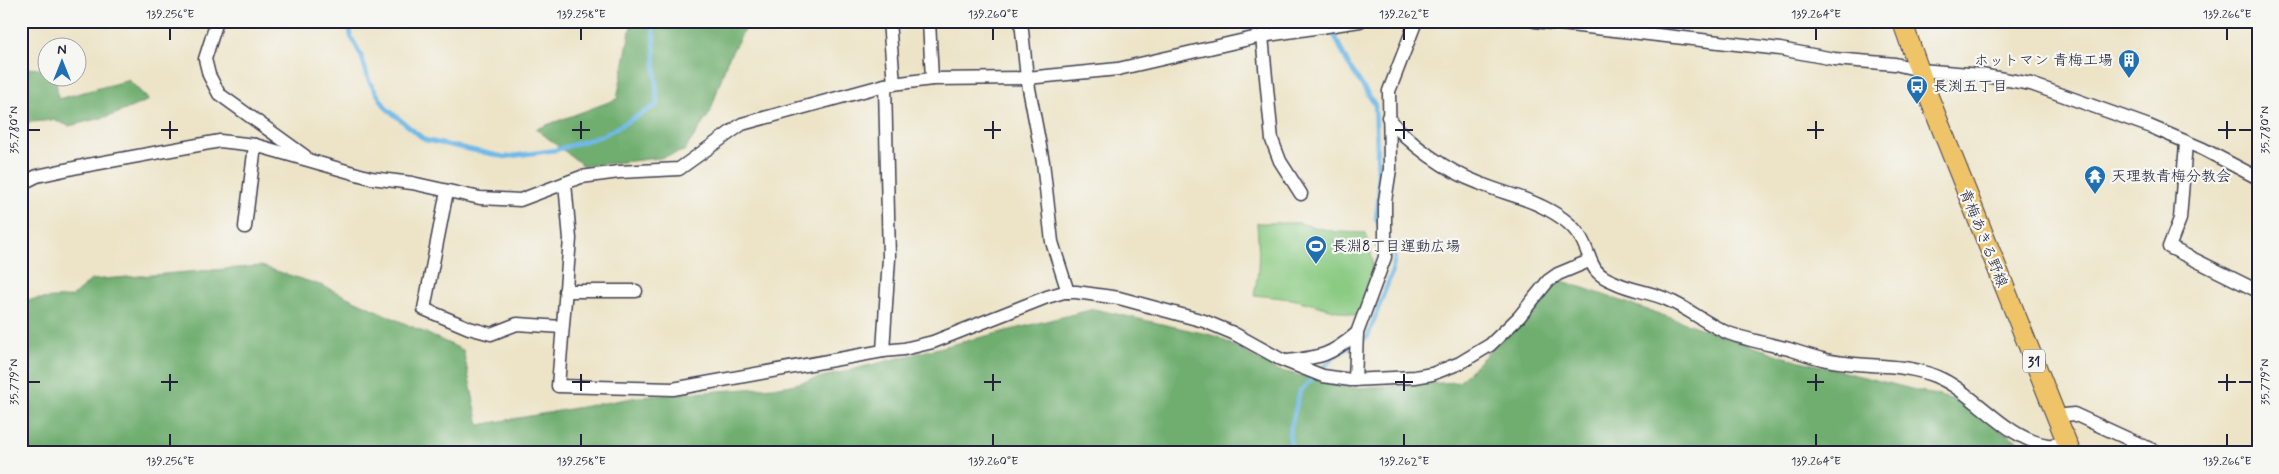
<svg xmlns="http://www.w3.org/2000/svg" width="2279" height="474" viewBox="0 0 2279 474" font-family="Mynerve,'Klee One',sans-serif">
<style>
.green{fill:#8aca82;stroke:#56765e}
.forest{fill:#6fae70;stroke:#486856}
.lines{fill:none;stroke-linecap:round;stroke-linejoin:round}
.stream{stroke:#70b9e8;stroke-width:4.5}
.street-casing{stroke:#403f50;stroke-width:15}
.primary-casing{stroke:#403f50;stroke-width:21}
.street{stroke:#fff;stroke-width:12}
.primary{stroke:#efc469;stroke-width:19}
.ticks{fill:none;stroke:#22223b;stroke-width:2}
.labels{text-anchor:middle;stroke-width:4.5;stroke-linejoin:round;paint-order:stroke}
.shield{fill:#f6f6f2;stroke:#626272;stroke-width:1}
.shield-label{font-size:14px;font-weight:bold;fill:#22223b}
.poi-label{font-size:15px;fill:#22223b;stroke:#f6f6f2;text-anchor:start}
.street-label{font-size:15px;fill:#22223b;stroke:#f6f6f2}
.neatline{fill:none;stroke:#22223b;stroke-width:2}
.ticks-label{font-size:12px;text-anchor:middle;fill:#22223b}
</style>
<rect width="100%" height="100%" fill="#f6f6f2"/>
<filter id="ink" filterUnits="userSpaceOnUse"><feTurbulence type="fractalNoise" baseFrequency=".02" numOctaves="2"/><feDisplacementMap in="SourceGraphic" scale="10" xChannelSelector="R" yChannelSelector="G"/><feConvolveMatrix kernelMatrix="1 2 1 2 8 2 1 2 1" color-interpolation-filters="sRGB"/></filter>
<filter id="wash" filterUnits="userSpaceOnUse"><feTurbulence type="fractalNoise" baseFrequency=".0096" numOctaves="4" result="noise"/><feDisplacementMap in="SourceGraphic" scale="20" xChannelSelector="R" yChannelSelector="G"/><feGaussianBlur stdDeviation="1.12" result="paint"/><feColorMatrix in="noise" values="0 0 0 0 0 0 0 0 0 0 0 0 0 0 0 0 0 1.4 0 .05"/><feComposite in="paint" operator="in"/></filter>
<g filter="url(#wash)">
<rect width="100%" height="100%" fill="#ede4c8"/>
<!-- green -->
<path class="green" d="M 1257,223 L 1298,223 L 1336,232 L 1366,233 C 1378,273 1371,280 1357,316 L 1292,299 L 1254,295 C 1260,270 1259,248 1257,223 Z"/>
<!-- forest -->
<g class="forest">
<path d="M 632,21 L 749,21 L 727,61 L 710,113 L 684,151 L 660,158 L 584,166 L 536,129 L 617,99 Z"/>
<path d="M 21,68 L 47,69 L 48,78 L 56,78 L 58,99 L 129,80 L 149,100 L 113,115 L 69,126 L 54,120 L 21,123 Z"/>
<path d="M 261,266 L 323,286 L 463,350 L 479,425 L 638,397 L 787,386 L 1094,309 L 1216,336 L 1277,370 L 1353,388 L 1459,382 L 1560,280 L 1785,357 L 1955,400 L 2016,440 L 2043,453 L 21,453 L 21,300 L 72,297 L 91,280 Z"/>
</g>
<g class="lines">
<!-- stream -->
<g class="stream">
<path d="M 349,21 L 351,37 L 361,55 L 369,81 L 386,108 L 425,140 L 505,157 L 556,150 L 604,135 L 657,105 L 653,21"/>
<path d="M 1331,28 L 1348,64 L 1375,105 L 1379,196 L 1376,218 L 1381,229"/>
<path d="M 1293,453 L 1289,435 L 1300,391 L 1336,355 L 1368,336 L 1391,275 L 1395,258 L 1390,248"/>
</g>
</g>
</g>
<g filter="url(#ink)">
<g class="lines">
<!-- street casing -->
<g class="street-casing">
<g id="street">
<path d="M 217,21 L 205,59 L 209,75 L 219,94 L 305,156"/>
<path d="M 889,21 L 894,84"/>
<path d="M 929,21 L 932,79"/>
<path d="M 1021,21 L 1027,78 L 1043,162 L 1052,242 L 1068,292"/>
<path d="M 1535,21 L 1780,49 L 1834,59 L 1895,64 L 1920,70 L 1981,75 L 2031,84 L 2149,126 L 2203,149 L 2258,178"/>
<path d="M 1262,36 L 1272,140 L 1280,161 L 1301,194"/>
<path d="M 1388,117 C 1408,144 1447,171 1479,183 C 1499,192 1521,196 1541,206 C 1558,214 1577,227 1584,244 C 1593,264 1591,273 1614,282 C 1630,290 1649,292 1666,299 C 1688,308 1706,324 1728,333 C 1747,340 1769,344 1789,349 C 1801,353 1814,357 1826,360 C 1862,368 1901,362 1935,376 C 1975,392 2004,438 2047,445 C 2053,446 2060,443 2066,442"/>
<path d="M 2186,143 L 2180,219 L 2169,247 L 2258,291"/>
<path d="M 565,183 L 570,239 L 558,386 L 673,389 L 883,351 L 904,349 L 933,342 L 1047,297 L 1064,292 L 1076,292 L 1119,298 L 1204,321 L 1233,333 L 1280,359 L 1323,376 L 1351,380 L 1415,377 L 1432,374 L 1460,363 L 1490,345 L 1519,317 L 1548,281 L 1558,274 L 1589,261"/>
<path d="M 21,184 L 37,176 L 83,166 L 220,141 L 255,145 L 371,178 L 412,183 L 480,198 L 520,200 L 581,177 L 619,172 L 679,169 L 742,124 L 885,85 L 932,79 L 1027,78 L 1118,69 L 1262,36 L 1360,21"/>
<path d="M 447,191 L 424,309 L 469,328 L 491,334 L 517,324 L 562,327"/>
<path d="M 245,227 L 255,145"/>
<path d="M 565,291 L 636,291"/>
<path d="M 883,351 L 889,258 L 885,85"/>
<path d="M 1287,361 C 1321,357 1330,356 1357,333"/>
<path d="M 1355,380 L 1357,333 L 1385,257 L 1385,201 L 1390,169 L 1389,91 L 1416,21"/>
<path d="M 2056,416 L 2074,414 L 2159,453"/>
</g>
</g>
<!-- primary casing -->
<g class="primary-casing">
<path id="primary" d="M 1902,21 L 1928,95 L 2071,453"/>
</g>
<!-- street -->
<use href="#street" class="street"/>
<!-- primary -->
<use href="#primary" class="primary"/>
</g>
</g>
<!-- ticks -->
<path class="ticks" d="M 170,28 L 170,40M 581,28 L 581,40M 993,28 L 993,40M 1404,28 L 1404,40M 1816,28 L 1816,40M 2227,28 L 2227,40M 170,121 L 170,139M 581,121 L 581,139M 993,121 L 993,139M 1404,121 L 1404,139M 1816,121 L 1816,139M 2227,121 L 2227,139M 28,130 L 40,130M 161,130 L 178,130M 572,130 L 590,130M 984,130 L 1001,130M 1395,130 L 1413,130M 1807,130 L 1824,130M 2218,130 L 2236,130M 2239,130 L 2252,130M 170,374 L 170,391M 581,374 L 581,391M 993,374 L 993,391M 1404,374 L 1404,391M 1816,374 L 1816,391M 2227,374 L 2227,391M 28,382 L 40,382M 161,382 L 178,382M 572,382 L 590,382M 984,382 L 1001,382M 1395,382 L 1413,382M 1807,382 L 1824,382M 2218,382 L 2236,382M 2239,382 L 2252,382M 170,434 L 170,446M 581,434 L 581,446M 993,434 L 993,446M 1404,434 L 1404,446M 1816,434 L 1816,446M 2227,434 L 2227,446"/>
<!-- icons -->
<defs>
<g id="building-pin" transform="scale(1.125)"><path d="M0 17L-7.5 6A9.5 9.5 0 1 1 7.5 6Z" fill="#1f6fb2" stroke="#f6f6f2"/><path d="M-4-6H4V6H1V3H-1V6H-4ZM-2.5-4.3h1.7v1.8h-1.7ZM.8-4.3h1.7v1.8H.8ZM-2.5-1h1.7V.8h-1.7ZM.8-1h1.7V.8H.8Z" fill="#fff"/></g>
<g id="bus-pin" transform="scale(1.125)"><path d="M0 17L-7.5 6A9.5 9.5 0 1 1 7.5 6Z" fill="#1f6fb2" stroke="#f6f6f2"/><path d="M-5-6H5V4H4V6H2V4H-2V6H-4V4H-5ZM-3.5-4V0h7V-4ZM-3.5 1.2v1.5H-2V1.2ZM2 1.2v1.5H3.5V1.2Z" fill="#fff"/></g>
<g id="temple-pin" transform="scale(1.125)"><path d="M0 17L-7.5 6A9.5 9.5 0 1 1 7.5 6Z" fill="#1f6fb2" stroke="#f6f6f2"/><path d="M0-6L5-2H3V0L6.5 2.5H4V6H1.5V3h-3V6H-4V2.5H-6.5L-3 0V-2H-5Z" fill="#fff"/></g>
<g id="stadium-pin" transform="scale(1.125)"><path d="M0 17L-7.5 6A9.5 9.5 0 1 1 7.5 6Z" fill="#1f6fb2" stroke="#f6f6f2"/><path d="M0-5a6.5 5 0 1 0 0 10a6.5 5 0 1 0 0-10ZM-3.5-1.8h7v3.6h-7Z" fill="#fff"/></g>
</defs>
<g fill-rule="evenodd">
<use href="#building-pin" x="2129" y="60"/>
<use href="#bus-pin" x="1917" y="86"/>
<use href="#temple-pin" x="2095" y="176"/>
<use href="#stadium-pin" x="1316" y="246"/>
</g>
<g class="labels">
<!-- shield labels -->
<rect class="shield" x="2023" y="349.5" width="22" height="23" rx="4"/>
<g class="shield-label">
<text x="2034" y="366">31</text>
</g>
<!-- poi labels -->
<g class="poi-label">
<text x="2113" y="65" text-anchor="end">ホットマン 青梅工場</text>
<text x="1933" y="91">長渕五丁目</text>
<text x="2111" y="181">天理教青梅分教会</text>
<text x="1332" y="251">長淵8丁目運動広場</text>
</g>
<!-- street labels -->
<g class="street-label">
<text transform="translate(1984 238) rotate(68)" y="5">青梅あきる野線</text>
</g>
</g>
<!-- margin -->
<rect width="2279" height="474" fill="none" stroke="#f6f6f2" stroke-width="55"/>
<!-- north arrow -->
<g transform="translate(62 62)"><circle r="24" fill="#f6f6f2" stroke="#a1a1a9"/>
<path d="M0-4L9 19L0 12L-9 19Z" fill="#1f6fb2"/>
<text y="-8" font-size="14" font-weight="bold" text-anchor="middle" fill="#22223b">N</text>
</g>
<rect x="28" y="28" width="2224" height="418" class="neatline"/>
<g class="ticks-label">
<text x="170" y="18">139.256°E</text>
<text x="581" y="18">139.258°E</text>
<text x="993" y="18">139.260°E</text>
<text x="1404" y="18">139.262°E</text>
<text x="1816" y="18">139.264°E</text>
<text x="2227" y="18">139.266°E</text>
<text transform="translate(14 130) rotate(-90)" y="4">35.780°N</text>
<text transform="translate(2265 130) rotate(-90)" y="4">35.780°N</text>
<text transform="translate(14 382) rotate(-90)" y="4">35.779°N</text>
<text transform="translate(2265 382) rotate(-90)" y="4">35.779°N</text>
<text x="170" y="465">139.256°E</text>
<text x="581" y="465">139.258°E</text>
<text x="993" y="465">139.260°E</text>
<text x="1404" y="465">139.262°E</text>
<text x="1816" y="465">139.264°E</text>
<text x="2227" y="465">139.266°E</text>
</g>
</svg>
